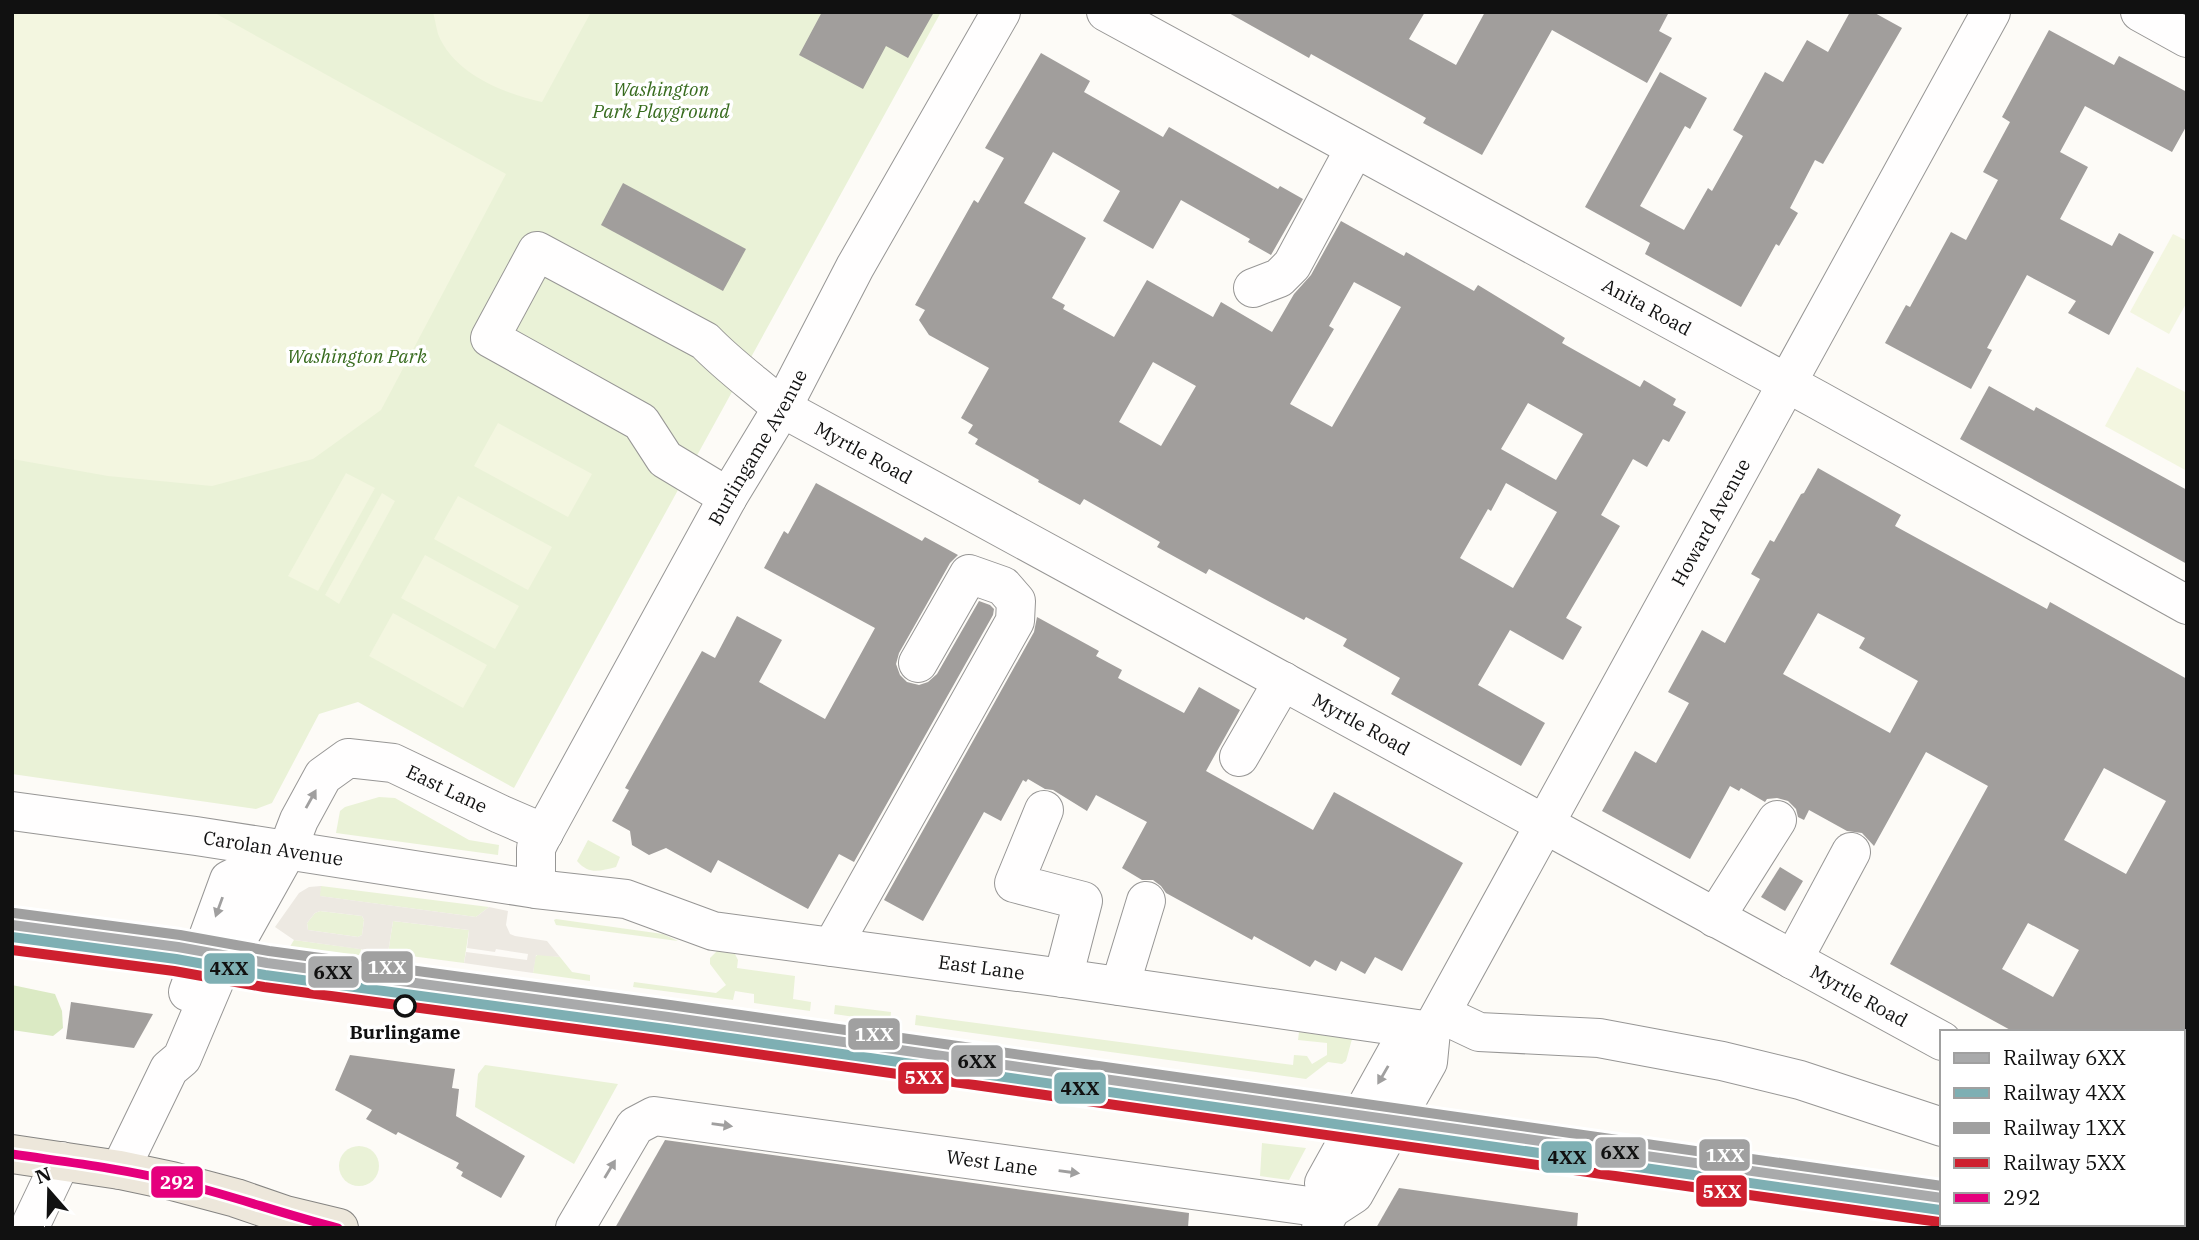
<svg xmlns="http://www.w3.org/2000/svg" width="2199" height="1240" viewBox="0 0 2199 1240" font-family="'IBM Plex Serif',serif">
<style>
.green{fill:#eaf2d7}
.forest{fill:#dbeac4}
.pitch{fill:#f3f6e0}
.plaza{fill:#ede9e2;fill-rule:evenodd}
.building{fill:#a19e9c;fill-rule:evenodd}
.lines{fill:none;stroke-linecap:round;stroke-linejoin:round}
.minor-casing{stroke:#979695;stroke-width:40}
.major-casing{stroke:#858482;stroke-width:40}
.minor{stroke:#fffefe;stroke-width:38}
.major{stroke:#ede7db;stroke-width:38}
.bus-1-casing{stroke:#fff;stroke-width:14}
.bus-1{stroke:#e5007d;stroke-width:9}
.rail-1-casing{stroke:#fff;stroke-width:16}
.rail-2-casing{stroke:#fff;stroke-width:16}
.rail-3-casing{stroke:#fff;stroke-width:16}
.rail-4-casing{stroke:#fff;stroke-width:16}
.rail-1{stroke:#a9aaab;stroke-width:10}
.rail-2{stroke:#7eafb3;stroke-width:10}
.rail-3{stroke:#a0a0a0;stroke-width:10}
.rail-4{stroke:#ce202f;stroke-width:10}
.oneway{fill:#a09f9f}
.stop-dot{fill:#fff;stroke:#111;stroke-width:3.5}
.labels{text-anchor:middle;stroke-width:7;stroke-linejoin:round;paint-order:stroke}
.park-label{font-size:19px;font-style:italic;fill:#376b1e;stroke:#fff}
.street-label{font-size:19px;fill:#111;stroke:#fff}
.stop-label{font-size:19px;font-weight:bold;fill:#111;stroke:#fff}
.line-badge{stroke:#fff;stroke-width:2.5}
.badge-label{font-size:19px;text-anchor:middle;font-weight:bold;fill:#fff}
.pale-badge-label{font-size:19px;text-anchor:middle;font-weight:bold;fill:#111}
</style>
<rect width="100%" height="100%" fill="#fdfbf7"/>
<!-- green -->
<g class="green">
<path d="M 12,12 L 941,12 L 514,788 L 358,702 L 319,714 L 272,803 L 256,809 L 12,774 Z"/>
<path d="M 379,797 L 395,798 L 469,840 L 499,845 L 498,855 L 336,833 L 340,811 L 345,807 Z"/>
<path d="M 588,840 L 620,857 L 616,867 C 600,871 589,875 577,861 Z"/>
<path d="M 321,886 L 489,907 L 476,917 L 319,896 Z"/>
<path d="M 320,911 L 362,916 L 364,920 L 362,935 L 358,937 L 308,930 L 307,923 L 315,913 Z"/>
<path d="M 556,919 L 663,934 L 678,941 L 556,925 L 554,920 Z"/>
<path d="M 393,921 L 469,930 L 464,963 L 388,953 Z"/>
<path d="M 294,940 L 361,949 L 359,963 L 286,953 Z"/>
<path d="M 717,951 L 735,954 L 738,960 L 737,968 L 795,976 L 793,999 L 811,1002 L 810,1011 L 754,1003 L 754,994 L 735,991 L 733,1000 L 633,987 L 634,982 L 716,993 L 726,985 L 710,964 L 710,958 Z"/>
<path d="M 538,954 L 560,957 L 572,972 L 590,975 L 590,981 L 533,973 L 535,957 Z"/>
<path d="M 835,1005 L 891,1012 L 890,1022 L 834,1014 Z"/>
<path d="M 916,1015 L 1293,1065 L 1294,1055 L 1307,1056 L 1312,1064 L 1327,1055 L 1327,1043 L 1298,1040 L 1299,1032 L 1352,1039 L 1346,1061 L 1342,1064 L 1328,1062 L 1306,1079 L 915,1025 Z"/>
<path d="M 485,1065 L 618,1084 L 574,1164 L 475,1107 L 478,1074 Z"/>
<path d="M 1262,1143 L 1306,1148 L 1289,1180 L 1260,1176 Z"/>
<circle cx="359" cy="1166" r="20"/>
</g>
<!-- forest -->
<path class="forest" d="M 12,985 L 55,994 L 62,1011 L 63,1028 L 53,1036 L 12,1030 Z"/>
<!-- pitch -->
<g class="pitch">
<path d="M 12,12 L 213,12 L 506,174 L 381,410 L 313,459 L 212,486 L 108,476 L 12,459 Z"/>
<path d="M 433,12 L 591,12 L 542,102 C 503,93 454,74 438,34 C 436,27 435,19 433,12 Z"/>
<path d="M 2173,234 L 2187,241 L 2187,302 L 2169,334 L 2130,312 Z"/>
<path d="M 2137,367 L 2187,393 L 2187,471 L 2105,426 Z"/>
<path d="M 498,423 L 592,474 L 568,517 L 474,466 Z"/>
<path d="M 346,473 L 375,488 L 318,591 L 288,576 Z"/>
<path d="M 382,493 L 395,501 L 339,604 L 325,595 Z"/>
<path d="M 458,496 L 552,547 L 528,590 L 434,539 Z"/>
<path d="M 425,555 L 519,606 L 495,649 L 401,598 Z"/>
<path d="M 393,613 L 487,665 L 463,708 L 369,656 Z"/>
</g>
<!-- plaza -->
<path class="plaza" d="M 321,886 L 320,896 L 476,917 L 489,907 L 508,911 L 506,925 L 510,934 L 515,936 L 547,941 L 560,957 L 536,955 L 533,973 L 464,963 L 466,952 L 527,960 L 528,954 L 496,949 L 495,952 L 467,948 L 469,930 L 393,921 L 388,953 L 294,940 L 275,927 L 299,893 L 309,887 ZM 320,911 L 362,916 L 364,920 L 362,935 L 358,937 L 308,930 L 307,923 L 315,913 Z"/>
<!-- building -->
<g class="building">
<path d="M 822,12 L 934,12 L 908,58 L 886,46 L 863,89 L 799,55 Z"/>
<path d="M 1227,12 L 1425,12 L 1409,39 L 1456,65 L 1485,12 L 1669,12 L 1659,31 L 1672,38 L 1647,83 L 1552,30 L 1482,155 L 1423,123 L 1426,118 L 1311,54 L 1309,58 Z"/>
<path d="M 1850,12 L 1873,12 L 1902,28 L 1823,164 L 1815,160 L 1790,208 L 1798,213 L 1779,246 L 1776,244 L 1741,307 L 1645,254 L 1650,243 L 1585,207 L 1660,72 L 1707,98 L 1690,129 L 1685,126 L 1640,206 L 1684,230 L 1708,188 L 1712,191 L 1743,136 L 1733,130 L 1765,72 L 1783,82 L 1807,40 L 1828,52 Z"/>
<path d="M 2049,30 L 2114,65 L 2119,56 L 2187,92 L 2187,125 L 2172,152 L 2085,106 L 2060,152 L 2088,167 L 2060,219 L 2112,246 L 2119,233 L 2154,252 L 2109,335 L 2068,313 L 2076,301 L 2027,275 L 1987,348 L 1992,350 L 1971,389 L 1885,343 L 1906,305 L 1910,307 L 1951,232 L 1966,240 L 1998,180 L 1983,172 L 2010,122 L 2002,117 Z"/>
<path d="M 1041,53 L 1090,81 L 1084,92 L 1163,137 L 1169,127 L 1278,189 L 1280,186 L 1303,199 L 1271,255 L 1248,242 L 1250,239 L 1181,200 L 1153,249 L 1103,221 L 1120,191 L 1053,152 L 1024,203 L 1086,238 L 1052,298 L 1065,305 L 1063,309 L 1114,337 L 1147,280 L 1213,317 L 1221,302 L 1272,332 L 1294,294 L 1311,275 L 1341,221 L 1404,256 L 1406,252 L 1474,291 L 1478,285 L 1565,338 L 1562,343 L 1640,387 L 1644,380 L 1676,399 L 1673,405 L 1686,412 L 1669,442 L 1663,439 L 1647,467 L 1633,459 L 1601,515 L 1620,526 L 1566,618 L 1582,627 L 1563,660 L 1510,630 L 1478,685 L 1545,723 L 1521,766 L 1391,694 L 1400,678 L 1343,646 L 1347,639 L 1306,617 L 1304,620 L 1270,602 L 1209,569 L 1206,574 L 1157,547 L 1160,542 L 1084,499 L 1080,505 L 1038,482 L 1039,480 L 975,444 L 978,439 L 968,433 L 973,425 L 961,418 L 989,368 L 929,335 L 919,320 L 925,310 L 915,305 L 974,200 L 978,203 L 1004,158 L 985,148 ZM 1354,282 L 1401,307 L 1332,427 L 1290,404 L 1334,329 L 1329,326 ZM 1153,362 L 1196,386 L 1161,446 L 1119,422 ZM 1528,403 L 1583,434 L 1556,480 L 1501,449 ZM 1506,483 L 1557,512 L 1513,588 L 1460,558 L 1488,509 L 1491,511 Z"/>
<path d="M 623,183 L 746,249 L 723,291 L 601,225 Z"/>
<path d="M 1989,386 L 2034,411 L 2036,407 L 2187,490 L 2187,564 L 1960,439 Z"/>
<path d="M 1818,468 L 1901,515 L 1895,526 L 2047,609 L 2050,602 L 2187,679 L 2187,1032 L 2014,1032 L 1890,964 L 1988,786 L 1926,752 L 1874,846 L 1862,833 L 1847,831 L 1809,810 L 1804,820 L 1798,817 L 1796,809 L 1788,801 L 1777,798 L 1767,799 L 1765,802 L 1741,788 L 1739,791 L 1730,786 L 1690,859 L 1602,811 L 1635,751 L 1656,763 L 1689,703 L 1668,692 L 1702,630 L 1725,643 L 1760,579 L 1751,574 L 1770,540 L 1774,542 L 1801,494 L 1804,493 ZM 1818,613 L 1865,638 L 1859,648 L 1918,681 L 1890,733 L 1783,674 ZM 2104,768 L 2166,801 L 2126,874 L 2064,840 ZM 2028,923 L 2079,950 L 2053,997 L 2002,969 Z"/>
<path d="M 816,483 L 922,541 L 925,537 L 958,555 L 950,563 L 899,653 L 896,664 L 900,675 L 907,682 L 919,685 L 928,682 L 937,674 L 979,601 L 990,605 L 994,609 L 993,615 L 854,862 L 839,854 L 808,909 L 718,860 L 711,873 L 666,848 L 649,855 L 632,845 L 630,831 L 612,821 L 629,790 L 625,788 L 702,651 L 715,658 L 737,616 L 782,640 L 759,682 L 825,719 L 875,628 L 764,568 L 784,531 L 788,534 Z"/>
<path d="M 1037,617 L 1099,651 L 1096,656 L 1122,670 L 1118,678 L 1184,713 L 1199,687 L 1240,710 L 1206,771 L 1313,830 L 1334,792 L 1463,863 L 1402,971 L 1375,957 L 1365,974 L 1341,961 L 1336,971 L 1315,960 L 1310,967 L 1254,936 L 1252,940 L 1166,893 L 1161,886 L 1153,880 L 1142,880 L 1122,868 L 1147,822 L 1096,795 L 1087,811 L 1053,790 L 1045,789 L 1028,779 L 1026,782 L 1023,780 L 1001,821 L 984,812 L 923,921 L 884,900 L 1034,632 Z"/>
<path d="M 1780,867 L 1803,881 L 1785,911 L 1761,897 Z"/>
<path d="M 71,1002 L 153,1014 L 134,1048 L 66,1039 Z"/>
<path d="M 350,1055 L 455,1069 L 452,1088 L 459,1089 L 456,1116 L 525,1156 L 501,1198 L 461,1176 L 463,1172 L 456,1168 L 459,1163 L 398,1132 L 396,1135 L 366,1119 L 372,1110 L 335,1090 Z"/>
<path d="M 665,1140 L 1189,1213 L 1188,1228 L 615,1228 Z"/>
<path d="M 1399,1188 L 1578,1213 L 1577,1228 L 1376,1228 Z"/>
</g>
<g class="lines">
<!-- minor casing -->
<g class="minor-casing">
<g id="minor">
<path id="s1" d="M 1106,12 L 1818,400 L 2187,605"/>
<path d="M 2140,12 L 2187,38"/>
<path d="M 1253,288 L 1279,278 L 1292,265 L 1355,148"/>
<path id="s2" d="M 728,497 L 665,459 L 641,422 L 490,338 L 537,251 L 705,341 C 729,366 756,385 782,408 L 1942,1041"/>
<path d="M 1239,757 L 1283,681"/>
<path d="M 1044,810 L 1014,883 L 1083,901 L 1063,978"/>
<path id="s3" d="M 12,811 L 196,836 L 536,889 L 626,899 L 713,931 L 1063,978 L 1431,1031"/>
<path id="s4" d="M 536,889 L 536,848 L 541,838 L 728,497 L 782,408 L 855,267 L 1001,12"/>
<path d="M 1715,918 L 1777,820"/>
<path d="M 832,947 L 1015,621 L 1016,601 L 1003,586 L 969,574 L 918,663"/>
<path d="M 1793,960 L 1851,852"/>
<path d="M 1120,986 L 1146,901"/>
<path d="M 188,992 L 229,880 L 287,851"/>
<path d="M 1441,1014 L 1479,1032 L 1599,1038 L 1722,1061 L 1800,1080 L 1942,1127"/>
<path d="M 2183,1148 L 2187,1149"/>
<path id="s5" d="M 120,1170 L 169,1069 L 182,1058 L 215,980 L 287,851 L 299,820 L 323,776 L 348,758 L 393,763 L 500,814 L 544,833"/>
<path d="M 1331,1209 L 1324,1183 L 1399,1048 L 1431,1031"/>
<path d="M 32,1222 L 61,1161"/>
<path id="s6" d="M 575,1228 L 635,1126 L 654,1116 L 1331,1209"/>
<path id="s7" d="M 1321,1228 L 1331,1209 L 1354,1194 L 1428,1062 L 1431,1031 L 1991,12"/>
</g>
</g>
<!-- major casing -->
<g class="major-casing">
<path id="major" d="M 12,1154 L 120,1170 L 172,1181 L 236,1198 L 285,1215 L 339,1228"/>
</g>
<!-- minor -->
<use href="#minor" class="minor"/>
<!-- major -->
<use href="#major" class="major"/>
<!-- bus-1 casing -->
<g class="bus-1-casing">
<path id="bus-1" d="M 12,1154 C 66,1162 119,1168 172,1181 C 228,1194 282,1214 338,1228"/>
</g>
<!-- bus-1 -->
<use href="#bus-1" class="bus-1"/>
<!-- rail-1 casing -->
<g class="rail-1-casing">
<path id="rail-1" d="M 12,925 L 178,947 L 267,963 L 668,1017 L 1942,1198"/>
</g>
<!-- rail-2 casing -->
<g class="rail-2-casing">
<path id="rail-2" d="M 12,937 L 176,959 L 265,975 L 666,1029 L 1940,1210"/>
</g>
<!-- rail-3 casing -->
<g class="rail-3-casing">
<path id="rail-3" d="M 14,913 L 180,935 L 269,951 L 670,1005 L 1942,1186"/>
</g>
<!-- rail-4 casing -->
<g class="rail-4-casing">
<path id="rail-4" d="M 12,950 L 174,971 L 264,987 L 665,1041 L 1939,1222"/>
</g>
<!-- rail-1 -->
<use href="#rail-1" class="rail-1"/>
<!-- rail-2 -->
<use href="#rail-2" class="rail-2"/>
<!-- rail-3 -->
<use href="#rail-3" class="rail-3"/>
<!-- rail-4 -->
<use href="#rail-4" class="rail-4"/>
</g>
<!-- one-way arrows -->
<defs><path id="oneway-solid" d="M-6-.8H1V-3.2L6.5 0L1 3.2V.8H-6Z" transform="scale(1.75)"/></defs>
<g class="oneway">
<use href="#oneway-solid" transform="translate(311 799) rotate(-61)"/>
<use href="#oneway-solid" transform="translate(219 907) rotate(110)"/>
<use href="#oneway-solid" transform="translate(1383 1075) rotate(120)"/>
<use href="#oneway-solid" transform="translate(722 1125) rotate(8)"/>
<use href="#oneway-solid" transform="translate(610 1169) rotate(-59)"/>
<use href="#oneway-solid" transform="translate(1069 1172) rotate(8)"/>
</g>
<!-- markers -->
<circle class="stop-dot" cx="405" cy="1006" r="10"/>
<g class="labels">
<!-- park labels -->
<g class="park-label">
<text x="661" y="96">Washington<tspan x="661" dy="22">Park Playground</tspan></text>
<text x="357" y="363">Washington Park</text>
</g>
<!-- street labels -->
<g class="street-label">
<text dy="7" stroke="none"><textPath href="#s1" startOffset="616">Anita Road</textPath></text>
<text dy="7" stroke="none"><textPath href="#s4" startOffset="499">Burlingame Avenue</textPath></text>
<text dy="7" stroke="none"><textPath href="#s2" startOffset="775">Myrtle Road</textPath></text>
<text dy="7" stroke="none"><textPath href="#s7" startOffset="812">Howard Avenue</textPath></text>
<text dy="7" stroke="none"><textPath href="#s2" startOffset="1342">Myrtle Road</textPath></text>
<text dy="7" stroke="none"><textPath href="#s5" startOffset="581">East Lane</textPath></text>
<text dy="7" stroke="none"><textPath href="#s3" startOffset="264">Carolan Avenue</textPath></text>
<text dy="7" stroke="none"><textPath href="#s3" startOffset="984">East Lane</textPath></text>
<text dy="7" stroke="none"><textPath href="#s2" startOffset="1909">Myrtle Road</textPath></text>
<text dy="7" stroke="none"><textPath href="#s6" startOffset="481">West Lane</textPath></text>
</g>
<!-- stop labels -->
<g class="stop-label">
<text x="405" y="1039">Burlingame</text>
</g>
</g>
<g class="line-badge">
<rect x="360" y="950" width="54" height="34" rx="7" fill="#a0a0a0"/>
<rect x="203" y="952" width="53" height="33" rx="7" fill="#7eafb3"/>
<rect x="307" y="955" width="53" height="34" rx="7" fill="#a9aaab"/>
<rect x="847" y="1017" width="54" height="34" rx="7" fill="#a0a0a0"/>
<rect x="950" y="1044" width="54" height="34" rx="7" fill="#a9aaab"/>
<rect x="897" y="1061" width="53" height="34" rx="7" fill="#ce202f"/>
<rect x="1053" y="1071" width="54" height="34" rx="7" fill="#7eafb3"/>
<rect x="1594" y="1136" width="53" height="33" rx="7" fill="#a9aaab"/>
<rect x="1698" y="1138" width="53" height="34" rx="7" fill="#a0a0a0"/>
<rect x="1540" y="1140" width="53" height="34" rx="7" fill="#7eafb3"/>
<rect x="150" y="1165" width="54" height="34" rx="7" fill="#e5007d"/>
<rect x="1695" y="1174" width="53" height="34" rx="7" fill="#ce202f"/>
</g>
<g class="badge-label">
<text x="387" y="974">1XX</text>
<text x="874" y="1041">1XX</text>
<text x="924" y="1084">5XX</text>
<text x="1725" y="1162">1XX</text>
<text x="177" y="1189">292</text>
<text x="1722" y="1198">5XX</text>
</g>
<g class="pale-badge-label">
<text x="229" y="975">4XX</text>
<text x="333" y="979">6XX</text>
<text x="977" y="1068">6XX</text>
<text x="1080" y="1095">4XX</text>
<text x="1620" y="1159">6XX</text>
<text x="1567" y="1164">4XX</text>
</g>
<!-- border -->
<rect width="2199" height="1240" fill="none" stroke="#111111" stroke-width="28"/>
<!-- legend -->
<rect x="1940" y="1030" width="245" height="196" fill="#ffffff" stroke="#a0a0a0" stroke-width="2"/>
<rect x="1954" y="1053" width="35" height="10" fill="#a9aaab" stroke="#a0a0a0" stroke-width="2"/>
<text x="2003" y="1065" font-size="21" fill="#111111">Railway 6XX</text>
<rect x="1954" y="1088" width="35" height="10" fill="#7eafb3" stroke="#a0a0a0" stroke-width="2"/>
<text x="2003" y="1100" font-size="21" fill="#111111">Railway 4XX</text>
<rect x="1954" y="1123" width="35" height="10" fill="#a0a0a0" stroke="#a0a0a0" stroke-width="2"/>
<text x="2003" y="1135" font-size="21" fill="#111111">Railway 1XX</text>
<rect x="1954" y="1158" width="35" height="10" fill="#ce202f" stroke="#a0a0a0" stroke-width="2"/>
<text x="2003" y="1170" font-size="21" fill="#111111">Railway 5XX</text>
<rect x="1954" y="1193" width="35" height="10" fill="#e5007d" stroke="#a0a0a0" stroke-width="2"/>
<text x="2003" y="1205" font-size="21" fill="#111111">292</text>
<!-- north arrow -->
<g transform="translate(49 1191) rotate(340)" stroke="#ffffff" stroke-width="5" paint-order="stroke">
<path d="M0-5L12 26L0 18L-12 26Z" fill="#111111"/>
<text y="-10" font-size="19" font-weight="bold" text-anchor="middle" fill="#111111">N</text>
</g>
</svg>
